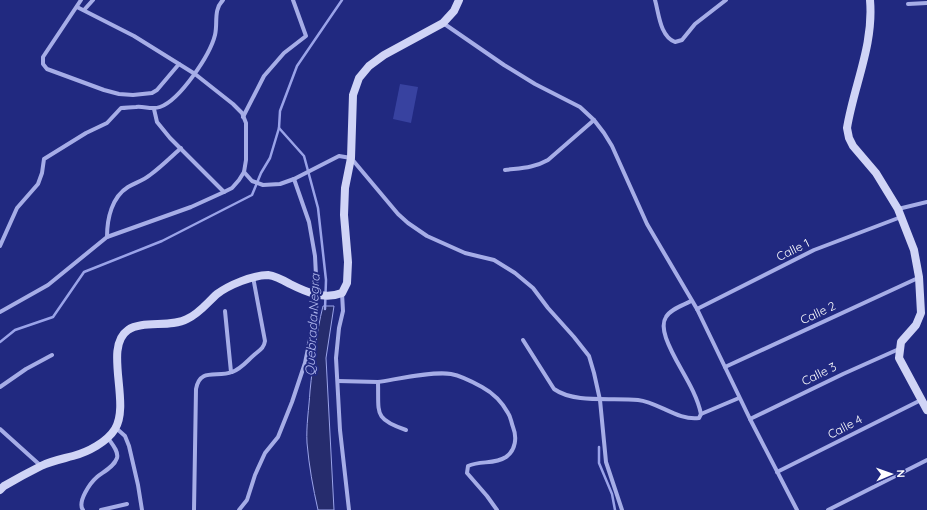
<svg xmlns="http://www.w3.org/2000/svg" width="927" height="510" viewBox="0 0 927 510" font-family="Quicksand,sans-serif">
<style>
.green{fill:#3842a0}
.water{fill:#262c6d;stroke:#9aa3e9}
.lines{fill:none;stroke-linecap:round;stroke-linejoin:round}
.stream{stroke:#9aa3e9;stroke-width:2.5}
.street{stroke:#a6ade7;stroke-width:4}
.secondary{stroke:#d0d4f6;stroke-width:8}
.labels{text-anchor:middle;stroke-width:4;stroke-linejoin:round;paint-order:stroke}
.street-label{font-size:12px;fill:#fff;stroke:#212980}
.water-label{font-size:13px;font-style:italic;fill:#b1b8ef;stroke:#212980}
</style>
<rect width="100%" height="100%" fill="#212980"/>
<!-- green -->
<path class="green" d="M 400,84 L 418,87 L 411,123 L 393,119 Z"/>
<!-- water -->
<path class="water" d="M 323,306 L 334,306 L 326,358 L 334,510 L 318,510 C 313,488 309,466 307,443 C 306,426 309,408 310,391 C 313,363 316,334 323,306 Z"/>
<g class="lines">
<!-- stream -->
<g class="stream">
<path d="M 279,128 L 304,156 L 318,208 L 326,280 L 325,309"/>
<path d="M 0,342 L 15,330 L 53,317 L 84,272 L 162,241 L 252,195 L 261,173 L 270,158 L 279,128 L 280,111 L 297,66 L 342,0"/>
<path d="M 599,447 L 599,463 L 612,494 L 615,510"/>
</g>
<!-- street -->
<g class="street">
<path d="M 81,0 L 43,57 L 43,64 L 47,69 L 104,90 L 119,94 L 133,95 L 152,93 L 157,90 L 179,64"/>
<path d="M 655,0 C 659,14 660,36 675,42 L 682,40 L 695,24 L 726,0"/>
<path d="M 908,4 L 927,3"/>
<path d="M 84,10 L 93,0"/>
<path d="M 443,23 L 504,65 L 535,84 L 580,107 L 594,120 L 604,133 L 612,146 L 647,224 L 697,309 L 750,419 L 797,510"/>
<path d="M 154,109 L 157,122 L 170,138 L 224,192"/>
<path d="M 243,117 L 264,76 L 284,53 L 306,36 L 293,0"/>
<path d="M 505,170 C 520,168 534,168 548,160 L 594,120"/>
<path d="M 244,172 L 252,181 L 263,185 L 280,184 L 294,179 L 339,156 L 351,158 L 398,214 L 408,223 L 427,236 L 465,253 L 494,260 L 515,273 L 533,288 L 548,308 L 574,337 L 589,356 L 594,373 L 600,400 L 606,462 L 622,510"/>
<path d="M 898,209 L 927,202"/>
<path d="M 107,237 C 107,218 112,197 128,187 C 135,183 144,180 150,175 C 161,167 171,157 181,148"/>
<path d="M 0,246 L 17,208 L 38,184 L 42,173 L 44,159 L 86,133 L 107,123 L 121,108 C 126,108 131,107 136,107 C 144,106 152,110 160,107 C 180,100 210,55 215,35 C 218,23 213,10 223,0"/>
<path d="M 342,293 L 343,311 L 339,328 L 336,358 L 340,430 L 349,510"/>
<path d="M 691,301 C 684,305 670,309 666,317 C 662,323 664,332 666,338 C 675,364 695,386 701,414"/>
<path d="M 697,309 L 814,250 L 901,217"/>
<path d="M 225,311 L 231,372"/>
<path d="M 0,312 L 48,285 L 107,237 L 191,207 L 224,192 L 232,188 L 239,180 L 244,172 L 246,160 L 246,123 L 242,113 L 233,104 L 195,74 L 179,64 L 134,36 L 77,7"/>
<path d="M 523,340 L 554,389 C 575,404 613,397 638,400 C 658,402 678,421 699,418 L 701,414 L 739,398"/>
<path d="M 725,367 L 918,278"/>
<path d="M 338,381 L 378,382 C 379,413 373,419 406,430"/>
<path d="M 378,382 C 398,379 433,371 451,374 C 462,376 473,382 482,387 C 493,393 502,402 508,413 C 511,417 511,422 513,427 C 517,437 516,450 506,457 C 494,465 481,460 468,466 L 467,473 L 487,496 L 497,510"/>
<path d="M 0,387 L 26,369 L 52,355"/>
<path d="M 750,419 L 843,374 L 899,349"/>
<path d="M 116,428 L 125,436 L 129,446 L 138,485 L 142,510"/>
<path d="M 0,429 L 41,466"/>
<path d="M 777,472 L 921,400"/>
<path d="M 83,510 C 77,502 90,483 97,477 C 103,472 114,467 117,458 C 119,451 111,443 108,438"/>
<path d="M 101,510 L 127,504"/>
<path d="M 194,510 L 196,389 C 200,367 217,378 232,372 C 241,369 247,361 254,355 C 260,350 264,348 265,341 L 253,277"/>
<path d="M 239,510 L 247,500 L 255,475 L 265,453 L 278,437 L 292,402 L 305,363 L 316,311 L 317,295 L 315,256 L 309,222 L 294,179"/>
<path d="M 828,510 L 927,460"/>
</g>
<!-- secondary -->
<g class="secondary">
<path d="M 870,0 C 874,45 854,85 847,128 L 849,138 L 853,146 L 876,173 L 898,209 L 914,250 L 919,277 L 921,313 L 916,325 L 901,342 L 899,358 L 927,410"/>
<path d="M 0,490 L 4,486 C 16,479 29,472 41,466 C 51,461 62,459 73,456 C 88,452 107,442 115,429 C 131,403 103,347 128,330 C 142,320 171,328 187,319 C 199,314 208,302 217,294 C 229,285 253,275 268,275 C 276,276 283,280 290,284 C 306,292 324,300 342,293 L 347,283 L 348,262 L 344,215 L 345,188 L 351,158 L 353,95 L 359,78 L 369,66 L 384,55 L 443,23 L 454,11 L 459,0"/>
</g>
</g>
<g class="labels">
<!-- street labels -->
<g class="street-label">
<text transform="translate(793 250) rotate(-26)" y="4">Calle 1</text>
<text transform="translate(818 313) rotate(-25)" y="4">Calle 2</text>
<text transform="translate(819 374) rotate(-26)" y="4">Calle 3</text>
<text transform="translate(845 427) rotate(-27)" y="4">Calle 4</text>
</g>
<!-- water labels -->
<g class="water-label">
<text transform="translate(312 325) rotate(-87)" y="5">Quebrada Negra</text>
</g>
</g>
<!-- north arrow -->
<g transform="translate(891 474) rotate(88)" stroke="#212980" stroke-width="3" paint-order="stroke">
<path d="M0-3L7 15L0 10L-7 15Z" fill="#ffffff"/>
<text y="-6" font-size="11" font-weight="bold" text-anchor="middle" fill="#ffffff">N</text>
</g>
</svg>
